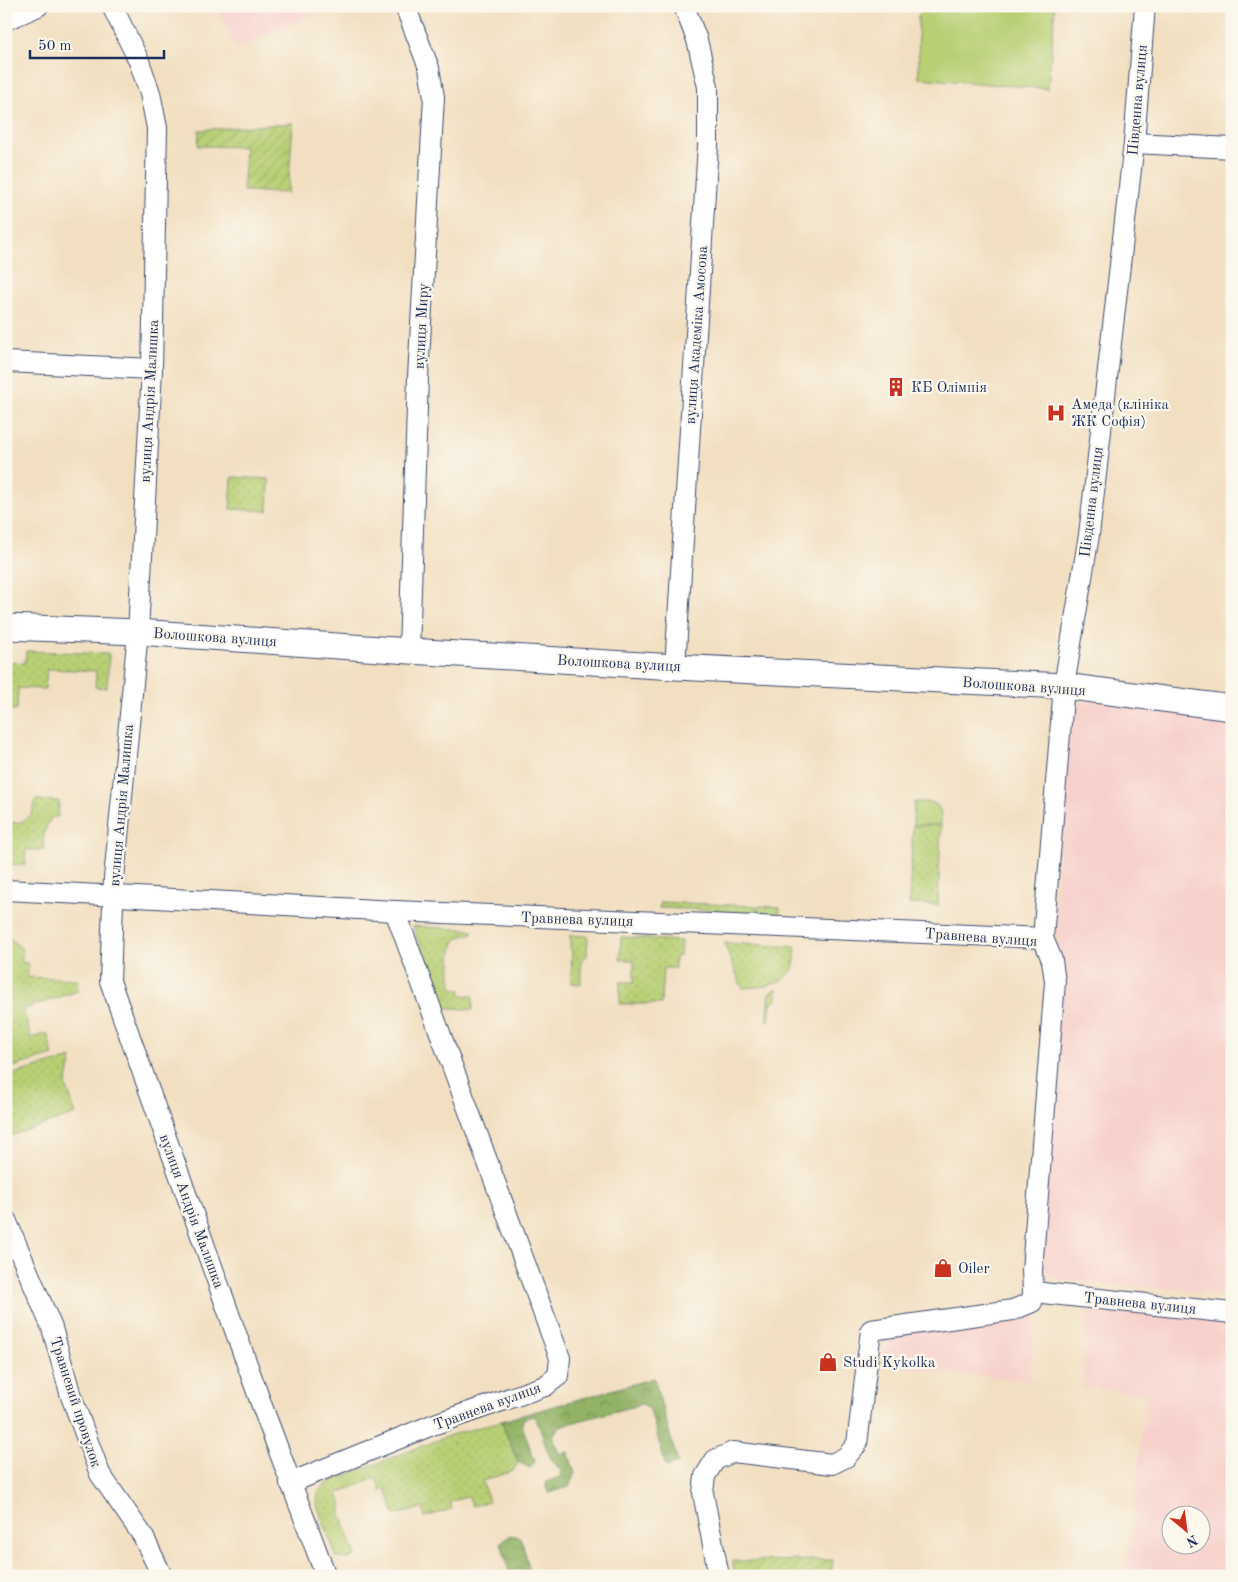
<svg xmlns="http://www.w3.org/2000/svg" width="1238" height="1582" viewBox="0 0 1238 1582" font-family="'Old Standard TT',serif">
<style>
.built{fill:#f7d0cb;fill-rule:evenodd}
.grass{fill:url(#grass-dots);stroke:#6a7f68}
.forest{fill:url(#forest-crowns);stroke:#567062}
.park{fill:#b8cf73;stroke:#6a7f68}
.garden{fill:url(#garden-furrows);stroke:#6a7f68}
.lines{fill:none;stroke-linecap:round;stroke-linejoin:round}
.minor-casing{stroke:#3b496d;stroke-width:22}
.tertiary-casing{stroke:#3b496d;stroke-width:27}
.minor{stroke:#fff;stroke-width:20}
.tertiary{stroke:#fff;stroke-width:25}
.labels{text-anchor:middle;stroke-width:4.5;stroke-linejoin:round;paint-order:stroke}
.street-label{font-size:15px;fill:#1b2f5e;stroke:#fbf7ec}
.poi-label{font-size:15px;fill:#1b2f5e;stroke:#fbf7ec;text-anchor:start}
</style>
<defs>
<pattern id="grass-dots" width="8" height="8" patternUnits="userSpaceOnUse" patternTransform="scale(1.25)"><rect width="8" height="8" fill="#b8cf73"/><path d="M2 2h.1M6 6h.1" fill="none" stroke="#9eb266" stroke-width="1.8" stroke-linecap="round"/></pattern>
<pattern id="forest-crowns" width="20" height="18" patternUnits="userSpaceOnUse" patternTransform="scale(1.25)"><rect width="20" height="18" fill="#92b265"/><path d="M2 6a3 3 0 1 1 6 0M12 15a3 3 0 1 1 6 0" fill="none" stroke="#769156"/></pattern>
<pattern id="garden-furrows" width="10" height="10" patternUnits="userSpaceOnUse" patternTransform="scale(1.25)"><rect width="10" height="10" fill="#b8cf73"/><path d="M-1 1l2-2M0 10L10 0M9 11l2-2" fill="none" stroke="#9eb266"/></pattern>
</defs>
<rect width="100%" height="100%" fill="#fbf7ec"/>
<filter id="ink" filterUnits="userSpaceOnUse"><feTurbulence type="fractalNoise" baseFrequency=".02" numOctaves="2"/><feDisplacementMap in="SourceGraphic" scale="10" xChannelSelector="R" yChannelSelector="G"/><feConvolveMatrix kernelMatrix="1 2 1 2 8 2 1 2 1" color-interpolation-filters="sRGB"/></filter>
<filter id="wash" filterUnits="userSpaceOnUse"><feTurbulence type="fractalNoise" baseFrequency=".0096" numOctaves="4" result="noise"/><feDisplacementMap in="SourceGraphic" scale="20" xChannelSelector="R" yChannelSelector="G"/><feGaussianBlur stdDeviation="1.12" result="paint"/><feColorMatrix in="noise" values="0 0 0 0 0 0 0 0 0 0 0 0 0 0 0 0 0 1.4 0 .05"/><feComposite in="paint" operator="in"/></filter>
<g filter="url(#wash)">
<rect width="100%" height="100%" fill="#f2dfc1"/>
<!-- built -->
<g class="built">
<path d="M 216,6 L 333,6 L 235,48 Z"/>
<path d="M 1093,699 L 1224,715 L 1224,727 L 1232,729 L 1232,1295 L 1154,1287 L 1072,1282 L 1058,1279 L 1048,1273 L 1041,1261 L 1063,968 L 1053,921 L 1071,713 L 1075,706 L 1082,701 Z"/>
<path d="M 1087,1308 L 1190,1314 L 1232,1321 L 1232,1576 L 1126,1576 L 1146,1394 L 1082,1387 ZM 1170,1514 L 1200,1514 L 1200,1544 L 1170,1544 Z"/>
<path d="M 1035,1313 L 1029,1381 L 881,1365 L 883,1351 L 890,1340 L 908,1331 Z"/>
</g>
<!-- grass -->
<g class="grass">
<path d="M 232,477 L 269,479 L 268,511 L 230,509 Z"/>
<path d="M 26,651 L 109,654 L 107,688 L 95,687 L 96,671 L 47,669 L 45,689 L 18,688 L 17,710 L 6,710 L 9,662 L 25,663 Z"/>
<path d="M 35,800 L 59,801 L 58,817 L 52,817 C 44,829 42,837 44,850 L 26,850 L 25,865 L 6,864 L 7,823 C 24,824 34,818 35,800 Z"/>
<path d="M 913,825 L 941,825 L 938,905 L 909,904 Z"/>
<path d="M 660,902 L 756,906 L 756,912 L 659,908 Z"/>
<path d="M 758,906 L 780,907 L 780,913 L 758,912 Z"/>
<path d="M 413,926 L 472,930 L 472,934 C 466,935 457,936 454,943 C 450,950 450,981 453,988 L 461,990 L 461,995 L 473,996 L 473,1010 L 442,1007 Z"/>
<path d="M 570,935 L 588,936 L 587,956 L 581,960 L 581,984 L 571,983 L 572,952 L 570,948 Z"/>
<path d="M 621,937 L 681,941 L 680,956 L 675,956 L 675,968 L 663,968 L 661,1004 L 620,1004 L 620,982 L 634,982 L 634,960 L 620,960 Z"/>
<path d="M 6,939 L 11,939 L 22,949 L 22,963 L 28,963 L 27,977 L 77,979 L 78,991 L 23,1009 L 31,1038 L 47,1033 L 53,1055 L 6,1069 Z"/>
<path d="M 724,943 L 796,947 C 795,955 796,967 790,973 C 779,987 758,987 742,988 Z"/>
<path d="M 777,989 L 777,1000 L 771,1003 L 769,1021 L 767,1021 L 770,993 Z"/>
<path d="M 72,1058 L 66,1085 L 76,1114 L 6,1137 L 6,1076 Z"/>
<path d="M 501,1421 L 518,1462 L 513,1471 L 482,1481 L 489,1502 L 472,1506 L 469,1496 L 450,1502 L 452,1509 L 425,1517 L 423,1508 L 395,1515 L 386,1489 L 381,1491 L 376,1478 L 338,1493 L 343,1509 L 340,1511 L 356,1556 L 347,1559 L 337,1558 L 317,1505 L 318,1492 L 326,1483 L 451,1435 Z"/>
</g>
<!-- forest -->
<g class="forest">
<path d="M 654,1378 L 678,1463 L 666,1467 L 650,1410 L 642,1404 L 560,1426 L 553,1436 L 559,1454 L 568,1452 L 575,1473 L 569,1487 L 549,1493 L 546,1488 L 546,1482 L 562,1476 C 560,1465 557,1468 552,1460 C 543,1447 544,1429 533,1416 L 523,1419 L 522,1425 L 535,1462 L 530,1468 L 518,1462 L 501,1421 Z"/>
<path d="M 511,1535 L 521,1538 L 531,1576 L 510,1576 L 501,1542 Z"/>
</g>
<!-- park -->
<g class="park">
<path d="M 929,6 L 1055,6 L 1048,89 L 919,78 L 918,15 Z"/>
<path d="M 914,802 C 936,802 942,801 941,825 L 913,825 Z"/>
</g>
<!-- garden -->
<g class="garden">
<path d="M 293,123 L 288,193 L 243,191 L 245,147 L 198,146 L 199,130 Z"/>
<path d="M 833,1560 L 831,1576 L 735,1576 L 732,1561 Z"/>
</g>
</g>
<g filter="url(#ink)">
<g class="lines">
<!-- minor casing -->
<g class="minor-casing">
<g id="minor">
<path d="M 112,6 L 139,61 L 150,93 L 157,128 L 152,369 L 138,632 L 114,878 L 110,981 L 262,1406 L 326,1576"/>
<path d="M 405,6 L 429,68 L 434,97 L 418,377 L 409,651"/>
<path d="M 1145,6 L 1134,143 L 1089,535 L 1064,686 L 1043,938 L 1052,960 L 1055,982 L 1032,1270 L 1033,1292 L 1232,1313"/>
<path d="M 6,20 L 38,6"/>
<path d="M 1134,143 L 1232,148"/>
<path d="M 6,362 L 152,369"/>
<path d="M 675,667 L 708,145 L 708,87 L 697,40 L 684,6"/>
<path d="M 6,890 L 395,911 L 1043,938"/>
<path d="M 6,1220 L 52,1328 L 71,1396 L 100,1474 L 143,1536 L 162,1576"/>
<path d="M 290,1483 L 432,1425 L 545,1386 L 558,1376 L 560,1358 L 395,911"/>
<path d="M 719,1576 L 703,1493 L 705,1476 L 715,1460 L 733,1452 L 832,1464 L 846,1457 L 857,1444 L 871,1330 L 1013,1310 L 1032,1302 L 1033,1292"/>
</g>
</g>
<!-- tertiary casing -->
<g class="tertiary-casing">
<path id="tertiary" d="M 6,627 L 138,632 L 409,651 L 675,667 L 1064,686 L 1232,708"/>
</g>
<!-- minor -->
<use href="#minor" class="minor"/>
<!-- tertiary -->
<use href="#tertiary" class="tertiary"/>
</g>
</g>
<!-- icons -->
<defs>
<g id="building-bare" transform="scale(1.5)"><path d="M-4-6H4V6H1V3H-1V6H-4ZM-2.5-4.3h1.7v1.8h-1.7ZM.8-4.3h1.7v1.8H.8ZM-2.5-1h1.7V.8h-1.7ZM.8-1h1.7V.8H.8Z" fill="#c8321e" stroke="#fbf7ec" stroke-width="2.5" paint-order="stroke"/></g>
<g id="hospital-bare" transform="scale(1.5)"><path d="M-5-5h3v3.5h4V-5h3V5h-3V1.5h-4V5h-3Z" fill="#c8321e" stroke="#fbf7ec" stroke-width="2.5" paint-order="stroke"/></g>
<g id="shop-bare" transform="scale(1.5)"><path d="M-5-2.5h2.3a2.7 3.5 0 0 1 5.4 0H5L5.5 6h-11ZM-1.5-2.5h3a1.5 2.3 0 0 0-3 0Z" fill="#c8321e" stroke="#fbf7ec" stroke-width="2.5" paint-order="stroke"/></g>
</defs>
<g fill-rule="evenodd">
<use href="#building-bare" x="896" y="387"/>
<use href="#hospital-bare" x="1056" y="413"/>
<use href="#shop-bare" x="943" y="1268"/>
<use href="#shop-bare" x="828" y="1362"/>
</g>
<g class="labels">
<!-- street labels -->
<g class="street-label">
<text transform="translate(1137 100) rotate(-85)" y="5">Південна вулиця</text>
<text transform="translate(421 326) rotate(-87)" y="5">вулиця Миру</text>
<text transform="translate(696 335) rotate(-86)" y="5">вулиця Академіка Амосова</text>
<text transform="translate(149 401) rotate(-87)" y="5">вулиця Андрія Малишка</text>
<text transform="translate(1091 502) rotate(-83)" y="5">Південна вулиця</text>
<text transform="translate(215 637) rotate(4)" y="5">Волошкова вулиця</text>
<text transform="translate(619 663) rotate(3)" y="5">Волошкова вулиця</text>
<text transform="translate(1024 686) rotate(4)" y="5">Волошкова вулиця</text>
<text transform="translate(121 805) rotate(-85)" y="5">вулиця Андрія Малишка</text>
<text transform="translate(577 919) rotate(2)" y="5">Травнева вулиця</text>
<text transform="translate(981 937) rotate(4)" y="5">Травнева вулиця</text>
<text transform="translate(192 1211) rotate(70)" y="5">вулиця Андрія Малишка</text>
<text transform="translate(1140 1303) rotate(6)" y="5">Травнева вулиця</text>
<text transform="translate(76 1402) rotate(72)" y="5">Травневий провулок</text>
<text transform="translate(487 1406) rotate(-20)" y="5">Травнева вулиця</text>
</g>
<!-- poi labels -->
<g class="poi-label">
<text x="911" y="392">КБ Олімпія</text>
<text x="1071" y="409">Амеда (клініка<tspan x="1071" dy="17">ЖК Софія)</tspan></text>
<text x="958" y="1273">Oiler</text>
<text x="843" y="1367">Studi Kykolka</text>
</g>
</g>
<!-- margin -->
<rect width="1238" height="1582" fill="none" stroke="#fbf7ec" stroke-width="25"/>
<!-- north arrow -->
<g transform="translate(1186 1530) rotate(151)"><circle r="24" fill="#fbf7ec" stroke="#a1a7b3"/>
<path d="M0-4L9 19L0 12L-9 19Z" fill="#c8321e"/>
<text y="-8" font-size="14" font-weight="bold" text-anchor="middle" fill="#1b2f5e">N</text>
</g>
<!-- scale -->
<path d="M30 50v8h134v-8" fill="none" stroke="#1b2f5e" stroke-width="2.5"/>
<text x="38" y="50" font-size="15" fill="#1b2f5e" stroke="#fbf7ec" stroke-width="4" paint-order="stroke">50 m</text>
</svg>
